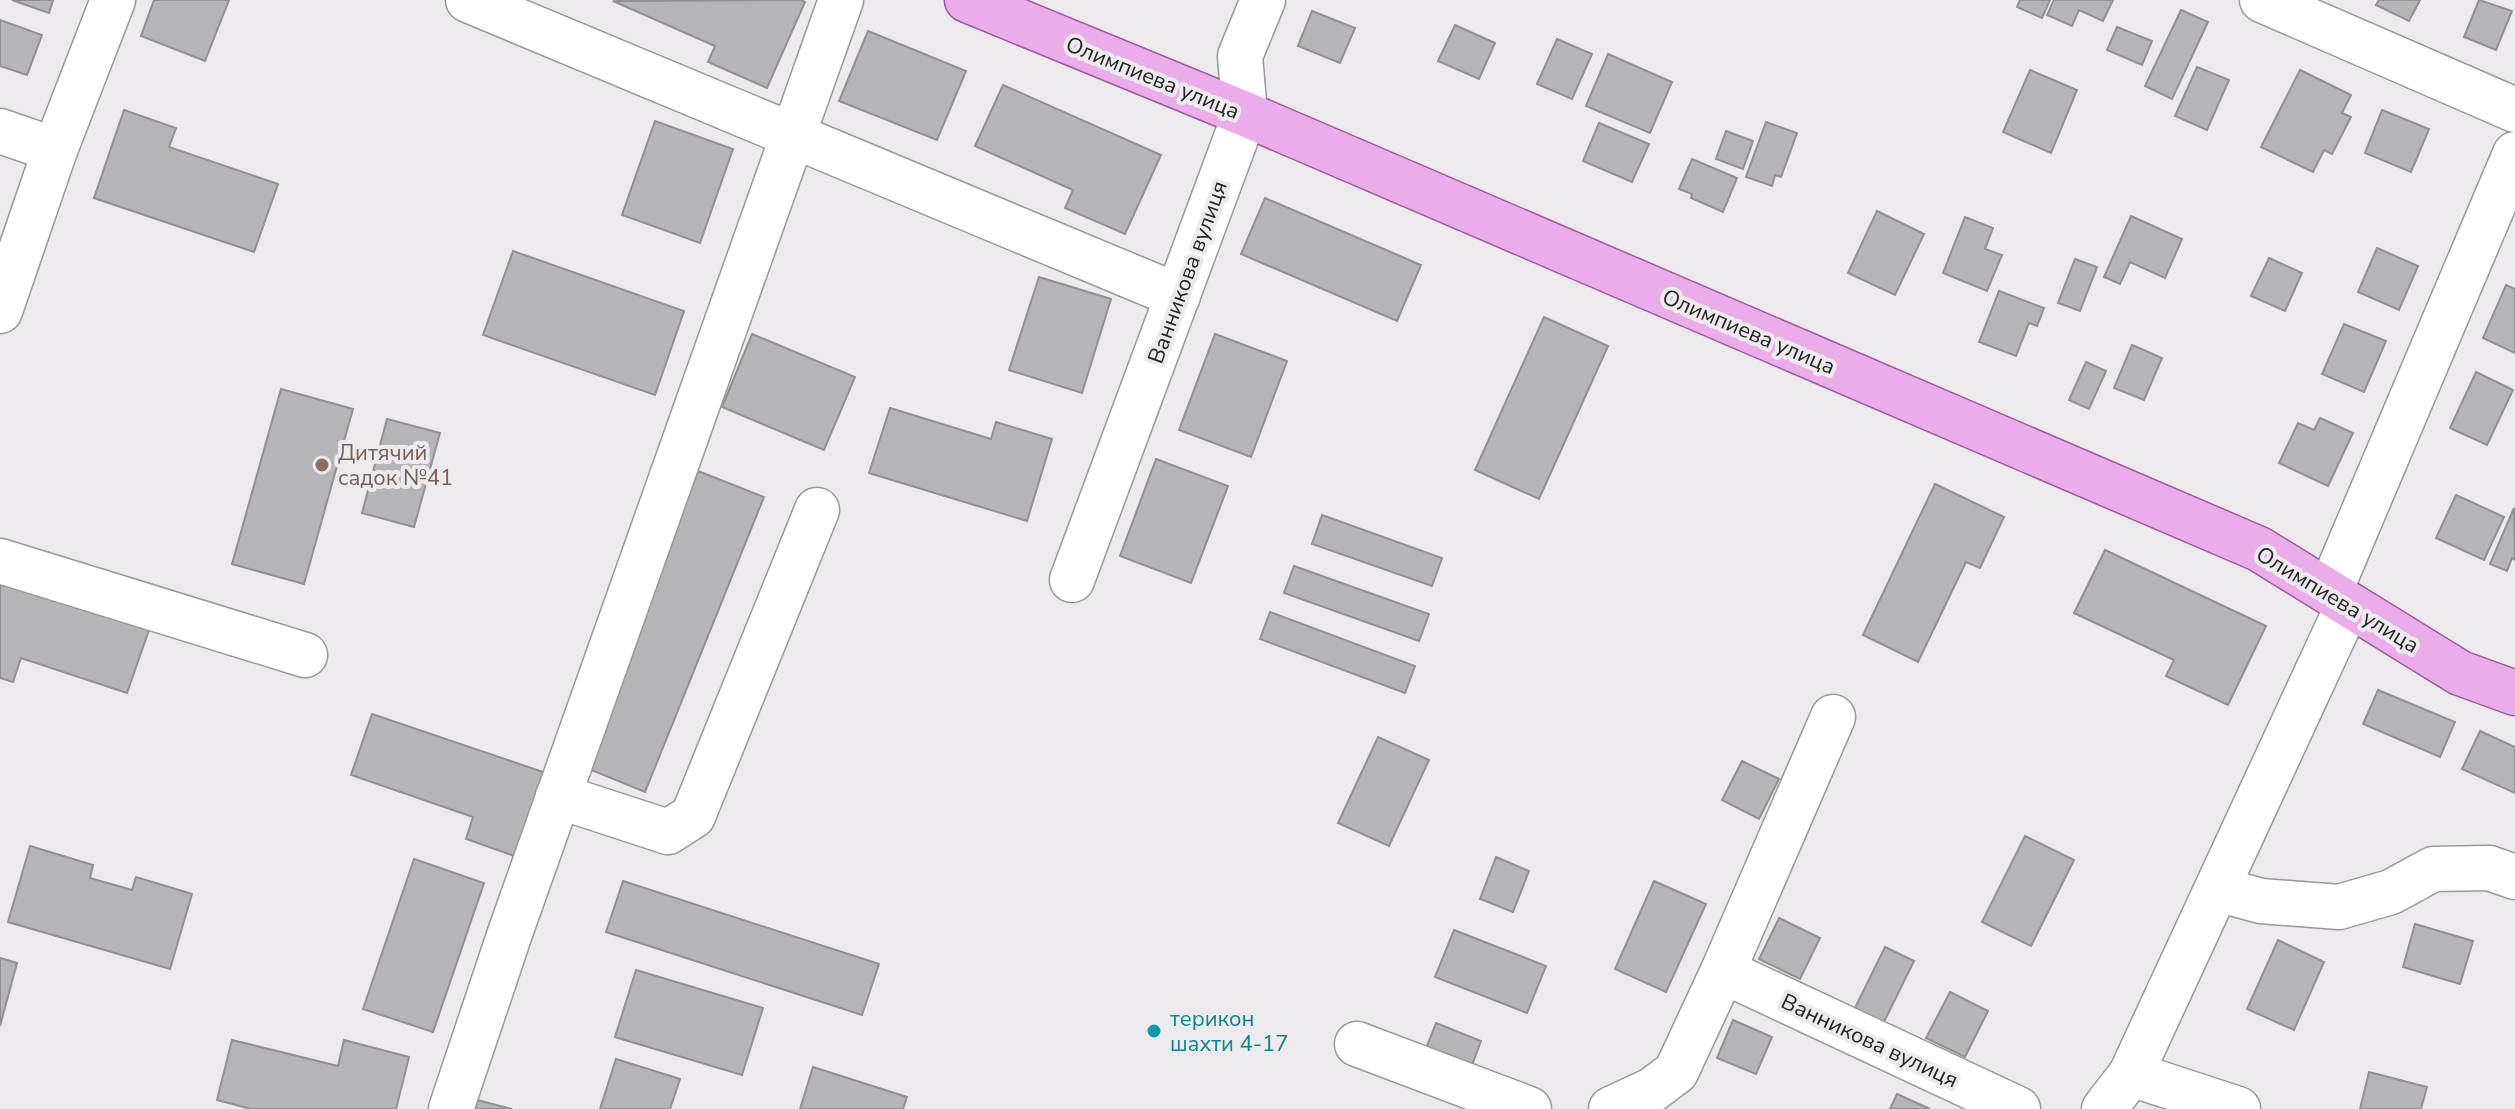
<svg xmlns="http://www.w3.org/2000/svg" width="2515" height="1109" viewBox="0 0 2515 1109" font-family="'Nunito Sans',sans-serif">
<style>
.building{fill:#b5b5b9;stroke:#908f93;stroke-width:2}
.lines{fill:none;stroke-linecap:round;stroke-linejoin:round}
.minor-casing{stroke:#9a979a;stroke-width:47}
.major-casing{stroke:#9d599c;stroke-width:47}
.minor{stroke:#fff;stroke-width:44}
.major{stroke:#ebadea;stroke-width:44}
.education-dot{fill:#8d6e63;stroke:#edeaed;stroke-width:3}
.culture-dot{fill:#0f9aa8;stroke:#edeaed;stroke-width:3}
.labels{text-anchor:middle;stroke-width:8;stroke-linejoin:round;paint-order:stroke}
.street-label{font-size:22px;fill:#252425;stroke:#edeaed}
.education-label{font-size:22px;fill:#785e54;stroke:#edeaed;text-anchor:start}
.culture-label{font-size:22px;fill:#0d838f;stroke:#edeaed;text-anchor:start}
</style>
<rect width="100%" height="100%" fill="#edeaed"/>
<!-- building -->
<g class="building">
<path d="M 12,0 L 53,0 L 49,13 Z"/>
<path d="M 154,0 L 229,0 L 205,61 L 141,36 Z"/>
<path d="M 801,0 L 805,2 L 767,88 L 708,62 L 715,46 L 613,1 Z"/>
<path d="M 2020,0 L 2050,0 L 2042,18 L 2017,7 Z"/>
<path d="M 2054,0 L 2113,0 L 2103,21 L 2079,10 L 2072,26 L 2047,15 Z"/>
<path d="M 2379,0 L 2420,0 L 2409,21 L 2376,5 Z"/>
<path d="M 2479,0 L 2512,11 L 2496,50 L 2464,37 Z"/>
<path d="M 2181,10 L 2208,22 L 2172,99 L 2145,86 Z"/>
<path d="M 1312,11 L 1355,28 L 1340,63 L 1298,46 Z"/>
<path d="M 0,20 L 42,35 L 27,75 L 0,66 Z"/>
<path d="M 1455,25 L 1495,43 L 1479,79 L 1438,61 Z"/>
<path d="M 2117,27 L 2152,41 L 2142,65 L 2107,50 Z"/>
<path d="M 868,31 L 966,71 L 937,140 L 839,101 Z"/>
<path d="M 1557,39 L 1592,54 L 1572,99 L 1537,84 Z"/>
<path d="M 1608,54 L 1672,82 L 1650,133 L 1586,106 Z"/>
<path d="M 2197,67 L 2229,80 L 2207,130 L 2175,116 Z"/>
<path d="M 2030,70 L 2077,90 L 2051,153 L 2003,132 Z"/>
<path d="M 2300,70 L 2351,95 L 2342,113 L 2351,117 L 2332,154 L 2324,150 L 2313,172 L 2261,147 Z"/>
<path d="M 1003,85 L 1161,155 L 1125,234 L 1065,208 L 1073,190 L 975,146 Z"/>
<path d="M 124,110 L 176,128 L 169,147 L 278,184 L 254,252 L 94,198 Z"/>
<path d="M 2382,110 L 2429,129 L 2411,172 L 2365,153 Z"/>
<path d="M 655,121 L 733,149 L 700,243 L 622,215 Z"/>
<path d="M 1766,122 L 1797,133 L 1781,177 L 1775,175 L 1772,186 L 1746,177 Z"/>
<path d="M 1599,123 L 1649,144 L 1632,182 L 1583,161 Z"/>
<path d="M 1726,131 L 1753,141 L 1743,169 L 1716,159 Z"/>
<path d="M 1692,159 L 1737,178 L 1723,212 L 1691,198 L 1692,194 L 1679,189 Z"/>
<path d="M 1265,198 L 1421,265 L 1397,321 L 1241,254 Z"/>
<path d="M 1877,211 L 1924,234 L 1895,295 L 1848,273 Z"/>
<path d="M 2131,216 L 2182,239 L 2165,278 L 2130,262 L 2120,284 L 2104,277 Z"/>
<path d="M 1965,217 L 1993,228 L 1985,249 L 2002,255 L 1987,291 L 1943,273 Z"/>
<path d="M 2377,248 L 2418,266 L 2399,310 L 2358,292 Z"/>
<path d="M 513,251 L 684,311 L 655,395 L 483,335 Z"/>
<path d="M 2269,258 L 2302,273 L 2285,311 L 2251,296 Z"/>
<path d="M 2075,259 L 2097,267 L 2080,311 L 2058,303 Z"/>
<path d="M 1039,277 L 1111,299 L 1082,393 L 1009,370 Z"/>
<path d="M 2506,285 L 2515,289 L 2515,353 L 2483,338 Z"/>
<path d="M 1999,291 L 2044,308 L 2037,326 L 2029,323 L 2016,356 L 1979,342 Z"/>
<path d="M 1544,317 L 1608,346 L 1539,499 L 1475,470 Z"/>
<path d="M 2344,324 L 2386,341 L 2364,392 L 2322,374 Z"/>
<path d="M 752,334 L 855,377 L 824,450 L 722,407 Z"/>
<path d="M 1215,334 L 1287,361 L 1251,457 L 1179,430 Z"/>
<path d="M 2132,345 L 2162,358 L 2144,400 L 2114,388 Z"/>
<path d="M 2086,362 L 2106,371 L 2089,409 L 2069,400 Z"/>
<path d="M 2476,372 L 2513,390 L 2487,445 L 2450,428 Z"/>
<path d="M 281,389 L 353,409 L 304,584 L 232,564 Z"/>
<path d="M 890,408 L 991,439 L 996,422 L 1052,439 L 1027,521 L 869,473 Z"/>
<path d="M 2320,418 L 2353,433 L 2328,486 L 2279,463 L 2298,423 L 2314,430 Z"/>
<path d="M 387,419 L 440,433 L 414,527 L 362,513 Z"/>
<path d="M 1156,459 L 1228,486 L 1191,583 L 1120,556 Z"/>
<path d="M 698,471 L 764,497 L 645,792 L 579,765 Z"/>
<path d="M 1935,484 L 2004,517 L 1980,568 L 1966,562 L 1918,662 L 1863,635 Z"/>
<path d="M 2456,495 L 2504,517 L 2484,560 L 2436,538 Z"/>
<path d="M 2514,508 L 2515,560 L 2512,558 L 2507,571 L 2490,564 Z"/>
<path d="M 1322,515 L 1442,558 L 1432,586 L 1312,544 Z"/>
<path d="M 2105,550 L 2266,626 L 2228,705 L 2166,676 L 2174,660 L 2074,613 Z"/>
<path d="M 1294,566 L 1429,614 L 1419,641 L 1284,593 Z"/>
<path d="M 0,580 L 149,630 L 127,693 L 21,658 L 13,682 L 0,678 Z"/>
<path d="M 1270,612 L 1415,666 L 1405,693 L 1260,639 Z"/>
<path d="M 2378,690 L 2455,722 L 2440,757 L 2363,724 Z"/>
<path d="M 372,714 L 555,776 L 526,860 L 466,839 L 473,817 L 351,775 Z"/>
<path d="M 2480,731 L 2515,747 L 2515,793 L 2462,769 Z"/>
<path d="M 1378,737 L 1429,760 L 1389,846 L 1338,823 Z"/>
<path d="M 1742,761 L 1779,779 L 1759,819 L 1722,800 Z"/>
<path d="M 2025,836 L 2074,860 L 2031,946 L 1982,922 Z"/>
<path d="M 30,846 L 93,865 L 90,878 L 132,890 L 136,877 L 192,894 L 170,969 L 8,922 Z"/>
<path d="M 1496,857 L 1529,871 L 1513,912 L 1480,899 Z"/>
<path d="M 414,859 L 484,883 L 433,1032 L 363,1009 Z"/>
<path d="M 623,881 L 879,964 L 862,1015 L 606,932 Z"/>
<path d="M 1654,881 L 1706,904 L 1666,992 L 1615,969 Z"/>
<path d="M 1779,918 L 1820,938 L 1800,979 L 1759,959 Z"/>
<path d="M 2415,924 L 2473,941 L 2460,984 L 2403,967 Z"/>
<path d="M 1454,930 L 1546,966 L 1527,1013 L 1435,977 Z"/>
<path d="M 2278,940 L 2324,962 L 2294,1030 L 2247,1009 Z"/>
<path d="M 1885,947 L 1914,961 L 1880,1030 L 1851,1016 Z"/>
<path d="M 0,958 L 17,963 L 0,1026 Z"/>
<path d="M 636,970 L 763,1008 L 742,1075 L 615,1037 Z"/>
<path d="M 1950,992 L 1988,1011 L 1965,1057 L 1926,1038 Z"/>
<path d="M 1733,1020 L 1772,1037 L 1756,1074 L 1717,1058 Z"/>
<path d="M 1436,1023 L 1481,1041 L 1469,1073 L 1423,1056 Z"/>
<path d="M 232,1040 L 338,1066 L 344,1040 L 409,1057 L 396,1109 L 251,1109 L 217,1100 Z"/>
<path d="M 616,1059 L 680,1079 L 670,1109 L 600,1109 Z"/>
<path d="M 813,1067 L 907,1097 L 903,1109 L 800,1109 Z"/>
<path d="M 2369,1072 L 2427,1087 L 2421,1109 L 2360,1109 Z"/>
<path d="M 1897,1094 L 1930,1109 L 1890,1109 Z"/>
<path d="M 473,1099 L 512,1109 L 470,1109 Z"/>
</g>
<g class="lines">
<!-- minor casing -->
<g class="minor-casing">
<g id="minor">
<path d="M 468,0 L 1178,296"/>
<path d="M 2262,0 L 2515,110"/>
<path d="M 0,131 L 55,150"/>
<path d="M 0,311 L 55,150 L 113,0"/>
<path d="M 0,561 L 305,655"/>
<path d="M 1072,580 L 1245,114 L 1240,56 L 1263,0"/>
<path d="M 2330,591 L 2515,154"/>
<path d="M 558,796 L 668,832 L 693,816 L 817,510"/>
<path d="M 2217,889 L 2261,901 L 2339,907 L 2391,892 L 2433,869 L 2489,868 L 2515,877"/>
<path d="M 1723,971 L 1833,717"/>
<path d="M 1357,1044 L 1529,1109"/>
<path d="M 2131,1074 L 2238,1109"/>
<path d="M 451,1109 L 510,933 L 841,0"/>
<path d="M 1611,1109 L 1652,1090 L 1676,1072 L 1723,971 L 2018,1109"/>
<path d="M 2104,1109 L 2131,1074 L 2348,605"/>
</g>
</g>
<!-- major casing -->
<g class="major-casing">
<path id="major" d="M 967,0 L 1245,114 L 2259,549 L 2460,673 L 2515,693"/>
</g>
<!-- minor -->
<use href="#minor" class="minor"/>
<!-- major -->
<use href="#major" class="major"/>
</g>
<!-- markers -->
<circle class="education-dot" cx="322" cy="465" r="8"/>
<circle class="culture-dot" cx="1154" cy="1031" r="8"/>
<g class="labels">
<!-- street labels -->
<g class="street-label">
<text transform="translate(1153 77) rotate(22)" y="8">Олимпиева улица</text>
<text transform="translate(1187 272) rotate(-70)" y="8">Ванникова вулиця</text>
<text transform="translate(1749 331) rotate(23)" y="8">Олимпиева улица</text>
<text transform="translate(2338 599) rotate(31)" y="8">Олимпиева улица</text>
<text transform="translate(1870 1040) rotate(25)" y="8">Ванникова вулиця</text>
</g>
<!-- education labels -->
<g class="education-label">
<text x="338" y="460">Дитячий<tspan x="338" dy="25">садок №41</tspan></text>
</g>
<!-- culture labels -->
<g class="culture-label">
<text x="1170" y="1026">терикон<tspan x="1170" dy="25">шахти 4-17</tspan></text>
</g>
</g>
</svg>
